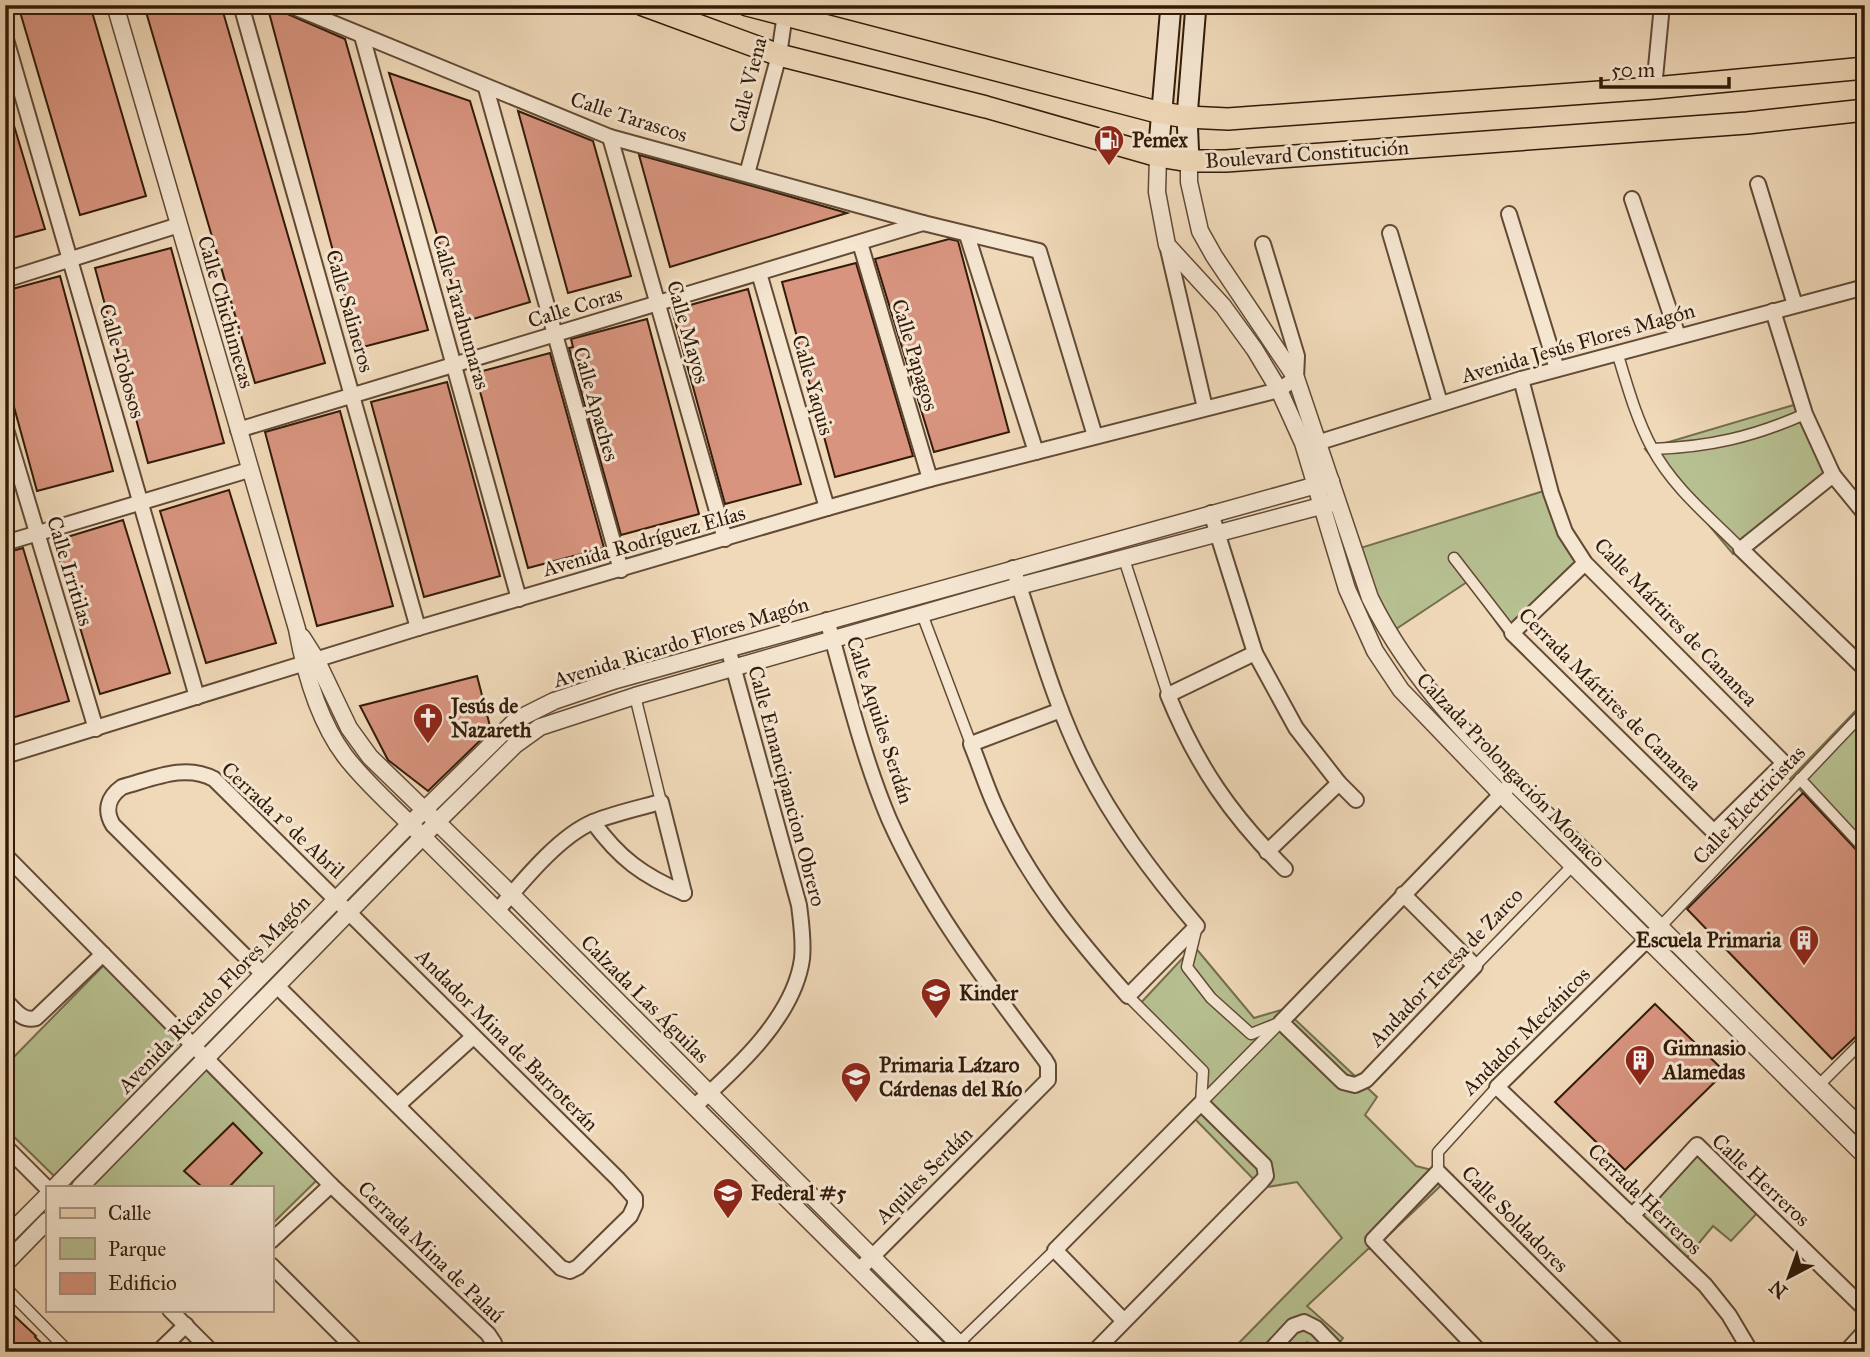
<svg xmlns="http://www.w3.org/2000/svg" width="1870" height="1357" viewBox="0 0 1870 1357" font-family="'IM FELL Great Primer',serif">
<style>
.green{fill:#b7c091;stroke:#746e4d;stroke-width:2}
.building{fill:#d8947f;stroke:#321b09;stroke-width:2}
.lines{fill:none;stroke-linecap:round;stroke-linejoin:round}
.pedestrian-casing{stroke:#624a35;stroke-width:13}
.minor-casing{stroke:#624a35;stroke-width:18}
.tertiary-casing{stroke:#624a35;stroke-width:19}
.secondary-casing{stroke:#321b09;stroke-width:23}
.primary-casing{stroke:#321b09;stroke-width:24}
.pedestrian{stroke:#f5e6d2;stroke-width:10}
.minor{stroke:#f5e6d2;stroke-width:14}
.tertiary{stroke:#f5e6d2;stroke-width:16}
.secondary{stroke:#f5e6d2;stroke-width:19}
.primary{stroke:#f0d9b9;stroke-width:21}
.labels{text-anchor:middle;stroke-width:6;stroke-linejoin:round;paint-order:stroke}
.street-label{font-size:21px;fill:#321b09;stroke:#f5e6d2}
.poi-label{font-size:21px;font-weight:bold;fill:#321b09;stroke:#f5e6d2;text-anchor:start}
</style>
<rect width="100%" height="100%" fill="#f0d9b9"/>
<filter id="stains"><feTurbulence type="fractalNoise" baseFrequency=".00286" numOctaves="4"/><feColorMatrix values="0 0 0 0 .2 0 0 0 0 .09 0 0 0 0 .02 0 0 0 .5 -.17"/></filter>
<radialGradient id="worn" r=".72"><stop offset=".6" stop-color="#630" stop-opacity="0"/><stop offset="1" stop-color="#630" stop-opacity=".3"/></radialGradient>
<!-- green -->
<g class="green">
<path d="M 1797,404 L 1844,477 L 1733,554 L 1645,449 Z"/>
<path d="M 1547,490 L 1588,569 L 1512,644 L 1467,582 L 1393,631 L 1357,549 Z"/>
<path d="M 1865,701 L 1865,861 L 1790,779 Z"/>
<path d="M 1194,946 L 1254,1018 L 1284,1009 L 1377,1097 L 1365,1115 L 1416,1166 L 1452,1175 L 1374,1249 L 1368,1249 L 1307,1306 L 1343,1338 L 1332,1352 L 1321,1352 L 1307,1342 L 1298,1352 L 1230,1352 L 1342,1238 L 1297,1182 L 1262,1188 L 1196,1120 L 1198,1070 L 1136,1008 Z"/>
<path d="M 105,964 L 185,1042 L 54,1176 L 5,1128 L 5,1066 Z"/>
<path d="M 207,1068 L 318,1179 L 271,1225 L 271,1187 L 87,1187 Z"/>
<path d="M 1697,1149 L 1760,1210 L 1731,1241 L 1713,1226 L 1685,1260 L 1637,1216 Z"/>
</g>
<!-- building -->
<g class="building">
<path d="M 18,5 L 90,5 L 146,196 L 80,215 Z"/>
<path d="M 144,5 L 221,5 L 325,363 L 255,383 Z"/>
<path d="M 267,5 L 345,39 L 428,330 L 359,348 Z"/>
<path d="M 389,73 L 470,101 L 530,302 L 463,322 Z"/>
<path d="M 9,109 L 45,229 L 5,240 L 5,110 Z"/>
<path d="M 518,111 L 593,141 L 631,276 L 568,293 Z"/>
<path d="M 639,155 L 767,190 L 847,213 L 670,267 Z"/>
<path d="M 949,239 L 958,241 L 1009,432 L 934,452 L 875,259 Z"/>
<path d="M 171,248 L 224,443 L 148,463 L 95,268 Z"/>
<path d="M 856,263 L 913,456 L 835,477 L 782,282 Z"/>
<path d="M 60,276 L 113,471 L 37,491 L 5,374 L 5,291 Z"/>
<path d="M 748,289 L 801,484 L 725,504 L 672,310 Z"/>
<path d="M 647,319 L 699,514 L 621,535 L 569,348 L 573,347 L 571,339 Z"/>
<path d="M 550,353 L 604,548 L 528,568 L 475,373 Z"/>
<path d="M 447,382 L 500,576 L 424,597 L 371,402 Z"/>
<path d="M 340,411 L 393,606 L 317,626 L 265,432 Z"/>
<path d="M 229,490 L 276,643 L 206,663 L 160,511 Z"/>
<path d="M 123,520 L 170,673 L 100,694 L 54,541 Z"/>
<path d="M 23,548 L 69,701 L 5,720 L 5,553 Z"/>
<path d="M 477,676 L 491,730 L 428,791 L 388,760 L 360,706 Z"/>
<path d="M 1803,793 L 1860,854 L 1865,856 L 1865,1028 L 1832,1059 L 1687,909 Z"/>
<path d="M 1655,1004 L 1725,1072 L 1625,1170 L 1555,1102 Z"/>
<path d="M 233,1123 L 262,1153 L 229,1187 L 202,1187 L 184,1171 Z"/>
<path d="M 5,1307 L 36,1336 L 35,1337 L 50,1352 L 5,1352 Z"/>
</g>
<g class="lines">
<!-- pedestrian casing -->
<g class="pedestrian-casing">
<g id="pedestrian">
<path d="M 1617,352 C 1627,385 1636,418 1652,448 C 1673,488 1711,518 1741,549"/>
<path d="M 1653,449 C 1709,447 1753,437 1805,414"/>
<path d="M 1454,558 L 1512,633"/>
<path d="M 1124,559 L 1168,695"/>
<path d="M 922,614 L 971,744"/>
<path d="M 635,696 L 661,802"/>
<path d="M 1800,779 L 1865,849"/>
<path d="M 1197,926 L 1187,967 L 1211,998 L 1251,1034 L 1281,1022"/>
<path d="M 1660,927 L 1865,711"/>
<path d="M 1475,966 L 1573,865"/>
<path d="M 1128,996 L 1203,1071 L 1201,1103"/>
<path d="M 1818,1086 L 1865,1039"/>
<path d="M 1201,1103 L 1278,1025"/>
<path d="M 1438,1172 L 1438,1152 L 1497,1087"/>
<path d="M 5,1287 L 69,1352"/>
<path d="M 959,1343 L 1055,1250"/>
</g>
</g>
<!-- minor casing -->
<g class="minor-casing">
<g id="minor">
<path d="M 241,5 L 418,628"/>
<path d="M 289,5 L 610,137 L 923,223 L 1039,251 L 1095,436"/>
<path d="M 5,36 L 197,697"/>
<path d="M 362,36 L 519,599"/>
<path d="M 486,88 L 621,570"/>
<path d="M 1654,88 L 1662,5"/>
<path d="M 610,137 L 725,539"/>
<path d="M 747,174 L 779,55 L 786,7"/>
<path d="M 1758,184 L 1795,305"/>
<path d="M 1632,199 L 1678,336"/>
<path d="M 1509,214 L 1557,369"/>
<path d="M 1390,233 L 1440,403"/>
<path d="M 967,235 L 1036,452"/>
<path d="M 860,243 L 930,479"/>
<path d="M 1167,245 L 1205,408"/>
<path d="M 759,273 L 827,508"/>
<path d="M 5,280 L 179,225"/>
<path d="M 1773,311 L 1805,414 L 1833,475 L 1865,514"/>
<path d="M 1521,379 L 1551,493 L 1565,532 L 1585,563 L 1784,763 L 1714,832 L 1512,633 L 1585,563"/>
<path d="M 5,426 L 96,729"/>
<path d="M 238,430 L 923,223"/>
<path d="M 1308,443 L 1320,442 L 1521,379 L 1865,287"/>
<path d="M 1833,475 L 1741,549 L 1865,669"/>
<path d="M 1211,513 L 1255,653 L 1296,728 L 1339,783 L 1356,800"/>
<path d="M 5,543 L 249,470"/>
<path d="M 1013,568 C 1036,635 1054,705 1087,769 C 1116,826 1155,877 1197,926 L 1128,996 C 1077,939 1029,880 997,810 C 987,789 980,766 971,744 L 1061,710"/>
<path d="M 827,620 C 846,686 862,755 889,819 C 928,907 987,983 1045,1060 L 1048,1065 L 1048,1080 L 859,1270"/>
<path d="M 1255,653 L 1168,695 C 1197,766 1231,815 1285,869"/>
<path d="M 5,756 L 418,628 L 827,508 L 930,479 L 1279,390 L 1296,378 L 1297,356 L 1263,244"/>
<path d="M 593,822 C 619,858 643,876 684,893"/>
<path d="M 1267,852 L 1339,783"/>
<path d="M 5,855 L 331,1185 L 488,1334 L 494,1343 L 493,1352"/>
<path d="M 1403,894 L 1475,966 L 1366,1080 L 1355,1085 L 1343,1082 L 1281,1022 L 1514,781"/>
<path d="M 498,910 C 522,882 559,836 593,822 C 615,813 639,808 661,802 L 684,893"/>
<path d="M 1654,933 L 1497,1087 L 1705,1285 L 1729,1315 L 1751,1352"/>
<path d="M 263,974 L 113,825 C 104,810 108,797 122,787 C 152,779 185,763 214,779 L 618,1179 L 635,1198 L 635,1205 L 630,1216 L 578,1267 L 570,1271 L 561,1268 L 277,986"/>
<path d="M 5,1000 C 14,1009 22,1022 36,1018 L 103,954"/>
<path d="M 398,1105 L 473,1037"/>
<path d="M 695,1106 C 736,1069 794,1017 802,959 C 804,941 801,922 799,905 L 728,648"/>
<path d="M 5,1146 L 47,1188"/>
<path d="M 1632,1216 L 1697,1145 L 1865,1309"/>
<path d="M 271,1241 L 331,1185"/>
<path d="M 271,1265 L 358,1352"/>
<path d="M 170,1310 L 212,1352"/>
<path d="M 158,1352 L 186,1325"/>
<path d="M 1094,1352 L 1262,1181 L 1266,1176 L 1264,1165 L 1201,1103 L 1055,1250 L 1124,1321"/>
<path d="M 1269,1352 L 1293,1326 L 1304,1322 L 1316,1328 L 1339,1352"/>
<path d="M 1480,1352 L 1373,1240 L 1438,1172 L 1619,1352"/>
<path d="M 1846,1352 L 1865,1331"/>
</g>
</g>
<!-- tertiary casing -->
<g class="tertiary-casing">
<g id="tertiary">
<path d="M 115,5 L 297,629 C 305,673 318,720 345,756 C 364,781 388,802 410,824 L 941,1352"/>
<path d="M 1158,156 L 1157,192 L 1167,245 L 1223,306 L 1255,350 L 1279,390 L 1303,443 L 1347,589 L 1375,651 L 1401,690 L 1501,794 L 1865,1156"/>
<path d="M 1189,161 L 1189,182 L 1200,231 L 1214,256 L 1296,378 L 1370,598 C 1422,704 1515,782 1597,864 C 1687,953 1774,1043 1865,1131"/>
<path d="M 302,637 L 316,659 L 349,728 L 370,757 L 511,894 L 967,1352"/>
<path d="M 55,1187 L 410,824 L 516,720 L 554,701 L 616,680 L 1331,481"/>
<path d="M 80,1187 L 437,822 L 515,745 L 540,727 L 635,696 L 1019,586 L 1336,502"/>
<path d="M 5,1238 L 47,1196"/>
<path d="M 5,1264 L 47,1221"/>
</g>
</g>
<!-- secondary casing -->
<g class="secondary-casing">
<g id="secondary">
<path d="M 1158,156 L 1171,5"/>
<path d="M 1189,161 L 1187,117 L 1196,5"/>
</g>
</g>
<!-- primary casing -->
<g class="primary-casing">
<g id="primary">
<path d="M 643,5 L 779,55 L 986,107 L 1158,156 L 1189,161 L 1226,161 L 1747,123 L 1865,110"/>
<path d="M 747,5 L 1161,113 L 1187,117 L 1228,119 L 1654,88 L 1865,68"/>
</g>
</g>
<!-- pedestrian -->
<use href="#pedestrian" class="pedestrian"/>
<!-- minor -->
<use href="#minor" class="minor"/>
<!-- tertiary -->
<use href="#tertiary" class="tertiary"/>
<!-- secondary -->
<use href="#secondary" class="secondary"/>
<!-- primary -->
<use href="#primary" class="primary"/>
</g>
<!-- icons -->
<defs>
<g id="fuel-pin" transform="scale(1.575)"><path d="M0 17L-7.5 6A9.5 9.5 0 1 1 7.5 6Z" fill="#8f2418" stroke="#f5e6d2"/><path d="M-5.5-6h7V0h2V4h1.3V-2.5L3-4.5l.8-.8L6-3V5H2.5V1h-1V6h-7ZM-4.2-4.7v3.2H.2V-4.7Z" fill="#fff"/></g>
<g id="church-pin" transform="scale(1.575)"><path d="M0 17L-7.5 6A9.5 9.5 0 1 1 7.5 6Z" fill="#8f2418" stroke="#f5e6d2"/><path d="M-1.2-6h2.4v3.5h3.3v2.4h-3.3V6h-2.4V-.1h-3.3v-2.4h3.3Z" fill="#fff"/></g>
<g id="building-pin" transform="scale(1.575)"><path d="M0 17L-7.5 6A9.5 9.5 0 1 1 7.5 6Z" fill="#8f2418" stroke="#f5e6d2"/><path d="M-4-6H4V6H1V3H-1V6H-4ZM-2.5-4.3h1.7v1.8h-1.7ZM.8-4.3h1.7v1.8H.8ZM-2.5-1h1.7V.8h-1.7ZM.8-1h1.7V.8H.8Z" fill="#fff"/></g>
<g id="school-pin" transform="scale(1.575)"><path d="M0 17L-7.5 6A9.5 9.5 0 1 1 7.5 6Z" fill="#8f2418" stroke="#f5e6d2"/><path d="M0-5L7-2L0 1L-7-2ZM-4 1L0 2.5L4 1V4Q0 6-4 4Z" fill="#fff"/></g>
</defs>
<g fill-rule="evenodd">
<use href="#fuel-pin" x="1109" y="140"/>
<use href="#church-pin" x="428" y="718"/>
<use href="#building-pin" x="1804" y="940"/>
<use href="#school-pin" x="936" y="993"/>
<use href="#building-pin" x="1640" y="1060"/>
<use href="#school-pin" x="856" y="1077"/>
<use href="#school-pin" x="728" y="1193"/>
</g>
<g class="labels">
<!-- street labels -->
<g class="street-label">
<text transform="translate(748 85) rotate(-76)" y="7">Calle Viena</text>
<text transform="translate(629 117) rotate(18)" y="7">Calle Tarascos</text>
<text transform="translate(1307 154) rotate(-4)" y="7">Boulevard Constitución</text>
<text transform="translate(575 307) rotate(-17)" y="7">Calle Coras</text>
<text transform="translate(350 311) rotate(74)" y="7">Calle Salineros</text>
<text transform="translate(226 312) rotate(74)" y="7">Calle Chichimecas</text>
<text transform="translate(461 312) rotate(74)" y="7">Calle Tarahumaras</text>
<text transform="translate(688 332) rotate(74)" y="7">Calle Mayos</text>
<text transform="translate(1578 343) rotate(-16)" y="7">Avenida Jesús Flores Magón</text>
<text transform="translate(915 355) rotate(73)" y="7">Calle Papagos</text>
<text transform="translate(122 361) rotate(74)" y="7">Calle Tobosos</text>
<text transform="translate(813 385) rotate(74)" y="7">Calle Yaquis</text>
<text transform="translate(596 404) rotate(74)" y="7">Calle Apaches</text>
<text transform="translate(644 541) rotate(-16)" y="7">Avenida Rodríguez Elías</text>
<text transform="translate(70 571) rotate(73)" y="7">Calle Irritilas</text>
<text transform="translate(1676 622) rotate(46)" y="7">Calle Mártires de Cananea</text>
<text transform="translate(681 642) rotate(-17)" y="7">Avenida Ricardo Flores Magón</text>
<text transform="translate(1610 699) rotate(45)" y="7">Cerrada Mártires de Cananea</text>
<text transform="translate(880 720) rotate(72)" y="7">Calle Aquiles Serdán</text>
<text transform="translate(1511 770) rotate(46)" y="7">Calzada Prolongación Monaco</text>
<text transform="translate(787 786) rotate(75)" y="7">Calle Emancipancion Obrero</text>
<text transform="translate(1749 805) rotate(-47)" y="7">Calle Electricistas</text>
<text transform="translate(283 820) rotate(43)" y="7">Cerrada 1° de Abril</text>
<text transform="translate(1446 967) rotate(-46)" y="7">Andador Teresa de Zarco</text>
<text transform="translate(214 994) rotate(-46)" y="7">Avenida Ricardo Flores Magón</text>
<text transform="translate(645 999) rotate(45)" y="7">Calzada Las Águilas</text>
<text transform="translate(1526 1031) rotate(-45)" y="7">Andador Mecánicos</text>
<text transform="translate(507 1040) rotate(45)" y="7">Andador Mina de Barroterán</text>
<text transform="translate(924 1175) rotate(-45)" y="7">Aquiles Serdán</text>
<text transform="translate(1761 1180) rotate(43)" y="7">Calle Herreros</text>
<text transform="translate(1645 1199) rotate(44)" y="7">Cerrada Herreros</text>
<text transform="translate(1515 1219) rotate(45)" y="7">Calle Soldadores</text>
<text transform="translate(431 1252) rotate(44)" y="7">Cerrada Mina de Palaú</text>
</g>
<!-- poi labels -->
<g class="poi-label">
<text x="1132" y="147">Pemex</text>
<text x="451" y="713">Jesús de<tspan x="451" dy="24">Nazareth</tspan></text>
<text x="1781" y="947" text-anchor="end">Escuela Primaria</text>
<text x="959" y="1000">Kinder</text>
<text x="1663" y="1055">Gimnasio<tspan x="1663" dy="24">Alamedas</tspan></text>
<text x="879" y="1072">Primaria Lázaro<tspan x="879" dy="24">Cárdenas del Río</tspan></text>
<text x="751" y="1200">Federal #5</text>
</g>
</g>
<!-- margin -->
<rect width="1870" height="1357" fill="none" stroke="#f0d9b9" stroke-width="28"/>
<rect x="7" y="7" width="1856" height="1343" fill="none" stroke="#321b09" stroke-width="3.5"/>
<rect x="14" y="14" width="1842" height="1329" fill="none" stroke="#321b09" stroke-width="2"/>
<!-- legend -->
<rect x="46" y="1186" width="228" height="126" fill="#f5e6d2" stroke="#a79582" stroke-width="2"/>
<rect x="60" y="1208" width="35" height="10" fill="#f0d9b9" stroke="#a79582" stroke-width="2"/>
<text x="108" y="1220" font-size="21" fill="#321b09">Calle</text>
<rect x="60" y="1238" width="35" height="21" fill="#b7c091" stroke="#a79582" stroke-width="2"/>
<text x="108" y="1256" font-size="21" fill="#321b09">Parque</text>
<rect x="60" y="1273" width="35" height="21" fill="#d8947f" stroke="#a79582" stroke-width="2"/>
<text x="108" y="1290" font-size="21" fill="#321b09">Edificio</text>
<!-- north arrow -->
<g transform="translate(1789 1277) rotate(221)" stroke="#f5e6d2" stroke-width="5" paint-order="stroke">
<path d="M0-5L12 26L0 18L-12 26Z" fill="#321b09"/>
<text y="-10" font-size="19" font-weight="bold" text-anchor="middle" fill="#321b09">N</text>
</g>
<!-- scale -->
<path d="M1601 77v10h128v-10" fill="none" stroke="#321b09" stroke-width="3.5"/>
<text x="1611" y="77" font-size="21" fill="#321b09" stroke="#f5e6d2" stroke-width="5" paint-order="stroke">50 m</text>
<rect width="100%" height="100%" filter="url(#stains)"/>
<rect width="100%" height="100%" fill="url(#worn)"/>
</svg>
